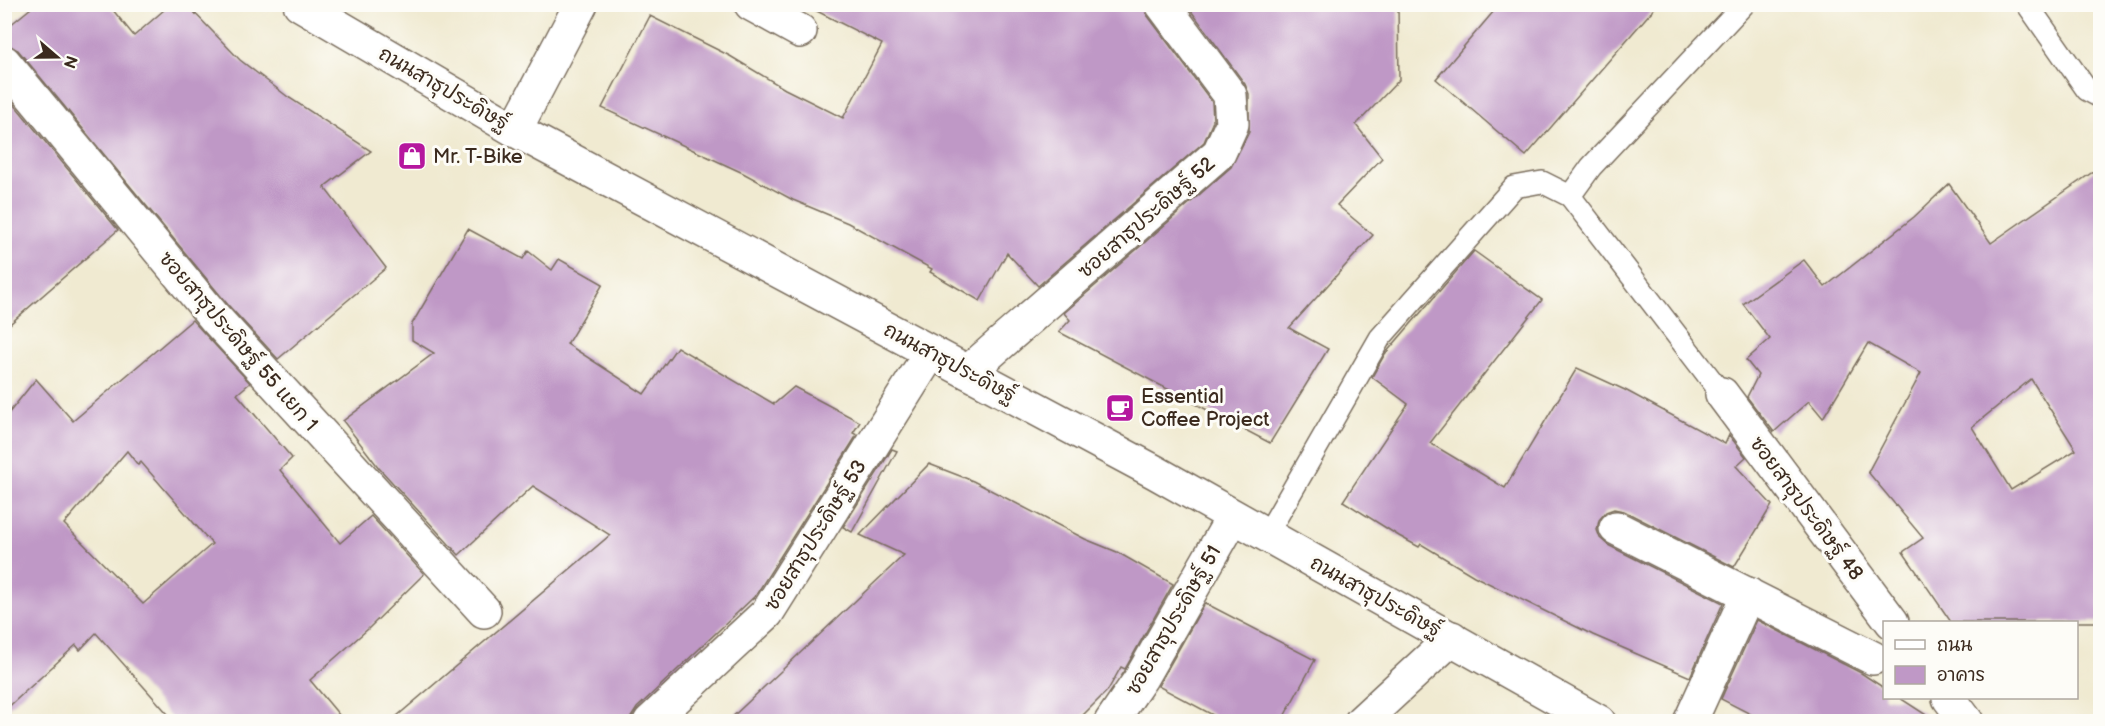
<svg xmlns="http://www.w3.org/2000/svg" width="2105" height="726" viewBox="0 0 2105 726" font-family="'Balsamiq Sans','Playpen Sans Thai',sans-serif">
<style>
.building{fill:#bf98c6;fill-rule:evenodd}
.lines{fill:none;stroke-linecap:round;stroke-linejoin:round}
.service-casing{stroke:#7a6d5d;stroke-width:24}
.minor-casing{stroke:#7a6d5d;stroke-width:36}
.secondary-casing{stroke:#7a6d5d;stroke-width:36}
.service{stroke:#fff;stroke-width:21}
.minor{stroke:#fff;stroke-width:33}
.secondary{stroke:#fff;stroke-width:33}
.labels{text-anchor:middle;stroke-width:6;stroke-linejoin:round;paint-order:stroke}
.street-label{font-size:20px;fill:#3b2a1e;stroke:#fdfcf7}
.poi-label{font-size:20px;fill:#3b2a1e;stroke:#fdfcf7;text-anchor:start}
</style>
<rect width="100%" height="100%" fill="#fdfcf7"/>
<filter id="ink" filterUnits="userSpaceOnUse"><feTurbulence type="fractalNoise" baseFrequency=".0167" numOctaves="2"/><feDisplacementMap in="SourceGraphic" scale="12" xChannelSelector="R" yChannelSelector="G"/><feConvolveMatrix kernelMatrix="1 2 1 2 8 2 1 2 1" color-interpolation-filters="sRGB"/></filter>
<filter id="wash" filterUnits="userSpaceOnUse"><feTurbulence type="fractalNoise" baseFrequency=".008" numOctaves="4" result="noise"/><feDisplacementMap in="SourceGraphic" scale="24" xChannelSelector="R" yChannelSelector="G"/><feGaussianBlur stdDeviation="1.35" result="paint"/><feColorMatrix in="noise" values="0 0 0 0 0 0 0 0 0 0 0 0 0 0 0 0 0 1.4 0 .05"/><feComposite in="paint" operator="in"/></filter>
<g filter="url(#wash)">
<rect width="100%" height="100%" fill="#f0ead1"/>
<g id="blocks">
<!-- building -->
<g class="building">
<path d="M 36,4 L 108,4 L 134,36 L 171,4 L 186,4 L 240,60 L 288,97 L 371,151 L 324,187 L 386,268 L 278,359 L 229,306 L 18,50 L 4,44 L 4,30 Z"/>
<path d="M 803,4 L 1144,4 L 1147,15 L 1212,102 L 1213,121 L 1204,142 L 1038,286 L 1007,253 L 980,301 L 930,272 L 932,269 L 848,223 L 793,200 L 743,173 L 602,108 L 650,16 L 730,56 L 785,89 L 843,118 L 882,44 Z"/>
<path d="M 1186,4 L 1398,4 L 1399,80 L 1356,125 L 1382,158 L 1337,205 L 1373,235 L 1289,328 L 1328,349 L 1270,443 L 1059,332 L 1070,320 L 1064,313 L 1231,167 L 1249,132 L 1249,94 L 1245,84 Z"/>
<path d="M 1500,4 L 1658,4 L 1526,156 L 1436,79 Z"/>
<path d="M 4,92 L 118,230 L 4,329 Z"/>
<path d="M 2100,167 L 2100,622 L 1951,622 L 1903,552 L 1923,538 L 1868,472 L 1921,373 L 1868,343 L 1823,418 L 1809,401 L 1774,432 L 1747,397 L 1758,375 L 1746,360 L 1770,339 L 1743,304 L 1804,260 L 1825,287 L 1914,217 L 1949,184 L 1991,243 ZM 2031,379 L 2076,450 L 2011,490 L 1972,427 Z"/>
<path d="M 468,229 L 523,259 L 528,251 L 552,270 L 559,259 L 603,284 L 567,344 L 644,394 L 677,347 L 774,404 L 794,387 L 860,422 L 853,433 L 857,435 L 756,595 L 637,708 L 628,722 L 390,722 L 610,535 L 533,486 L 459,555 L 379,468 L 343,421 L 434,353 L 412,340 L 412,324 Z"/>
<path d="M 1474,251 L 1542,300 L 1430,443 L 1505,488 L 1577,368 L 1625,390 L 1725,444 L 1729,435 L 1746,457 L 1736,466 L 1772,505 L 1734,567 L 1624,511 L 1614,509 L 1606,512 L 1599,520 L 1597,530 L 1600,538 L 1608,545 L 1723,603 L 1690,677 L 1593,635 L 1474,576 L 1421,544 L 1419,547 L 1399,536 L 1343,501 L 1408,404 L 1372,377 L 1385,354 Z"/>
<path d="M 192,320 L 250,383 L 237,394 L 292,458 L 280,470 L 340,543 L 371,516 L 424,574 L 368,629 L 310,680 L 345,722 L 175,722 L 96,633 L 80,650 L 76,645 L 4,711 L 4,419 L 36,379 L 73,421 ZM 127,451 L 138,465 L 141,462 L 212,544 L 143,604 L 64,524 Z"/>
<path d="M 892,449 L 897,451 L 852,532 L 843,527 Z"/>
<path d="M 929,464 L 973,481 L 1085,539 L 1117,552 L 1173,584 L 1125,669 L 1121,667 L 1108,690 L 1076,722 L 727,722 L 904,555 L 860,535 Z"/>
<path d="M 1205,603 L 1315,660 L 1281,722 L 1226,722 L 1158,686 Z"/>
<path d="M 1757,620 L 1861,673 L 1884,688 L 1884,698 L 1900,698 L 1937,722 L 1766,722 L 1721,699 Z"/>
</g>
</g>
</g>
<g filter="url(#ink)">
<use href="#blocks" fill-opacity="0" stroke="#7a6d5d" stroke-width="1.5"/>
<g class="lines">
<!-- service casing -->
<g class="service-casing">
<g id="service">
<path d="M 2027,4 L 2087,90 L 2100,97"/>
<path d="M 1570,196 L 1591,167 L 1744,4"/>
<path d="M 1266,536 L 1380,338 L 1514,187 L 1542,182 L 1570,196 L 1722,394"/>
</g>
</g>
<!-- minor casing -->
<g class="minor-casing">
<g id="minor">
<path d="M 751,4 L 800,31"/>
<path d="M 4,62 L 215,318 L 484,611"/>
<path d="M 515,130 L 581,4"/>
<path d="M 968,372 L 1219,153 L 1232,124 L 1230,95 L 1162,4"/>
<path d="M 1722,394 L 1892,622"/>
<path d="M 1616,528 L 1873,658"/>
<path d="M 1949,698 L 1967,722"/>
<path d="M 650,722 L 767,613 L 931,352"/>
<path d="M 1111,722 L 1141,678 L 1233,517"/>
<path d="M 1361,722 L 1452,638"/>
<path d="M 1690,722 L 1748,594"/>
</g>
</g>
<!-- secondary casing -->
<g class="secondary-casing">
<path id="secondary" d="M 300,4 L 515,130 L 1155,472 L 1599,722"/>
</g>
<!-- service -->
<use href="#service" class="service"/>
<!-- minor -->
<use href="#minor" class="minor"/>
<!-- secondary -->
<use href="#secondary" class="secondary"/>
</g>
</g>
<!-- icons -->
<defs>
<g id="shop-square" transform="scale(1.5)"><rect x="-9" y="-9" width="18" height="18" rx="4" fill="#b5179e" stroke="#fdfcf7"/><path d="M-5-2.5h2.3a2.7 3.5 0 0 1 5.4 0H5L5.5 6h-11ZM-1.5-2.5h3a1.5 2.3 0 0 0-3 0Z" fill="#fff"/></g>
<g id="cafe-square" transform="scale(1.5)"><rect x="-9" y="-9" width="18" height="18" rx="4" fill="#b5179e" stroke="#fdfcf7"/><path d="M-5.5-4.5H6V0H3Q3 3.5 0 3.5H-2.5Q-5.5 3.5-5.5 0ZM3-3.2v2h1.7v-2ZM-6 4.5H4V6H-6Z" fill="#fff"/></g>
</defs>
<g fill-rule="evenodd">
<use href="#shop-square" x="412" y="156"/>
<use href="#cafe-square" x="1120" y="408"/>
</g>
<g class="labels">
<!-- street labels -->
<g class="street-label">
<text transform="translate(444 88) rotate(30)" y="7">ถนนสาธุประดิษฐ์</text>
<text transform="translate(1146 217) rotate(-41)" y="7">ซอยสาธุประดิษฐ์ 52</text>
<text transform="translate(239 341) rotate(49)" y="7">ซอยสาธุประดิษฐ์ 55 แยก 1</text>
<text transform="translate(950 362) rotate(28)" y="7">ถนนสาธุประดิษฐ์</text>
<text transform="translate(1807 508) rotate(53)" y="7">ซอยสาธุประดิษฐ์ 48</text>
<text transform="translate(815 535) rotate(-58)" y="7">ซอยสาธุประดิษฐ์ 53</text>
<text transform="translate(1376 596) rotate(29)" y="7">ถนนสาธุประดิษฐ์</text>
<text transform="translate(1173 620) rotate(-60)" y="7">ซอยสาธุประดิษฐ์ 51</text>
</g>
<!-- poi labels -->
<g class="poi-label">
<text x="433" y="163">Mr. T-Bike</text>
<text x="1141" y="403">Essential<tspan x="1141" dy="23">Coffee Project</tspan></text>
</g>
</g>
<!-- margin -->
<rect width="2105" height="726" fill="none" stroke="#fdfcf7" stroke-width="24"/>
<!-- legend -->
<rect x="1883" y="621" width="195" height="78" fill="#fdfcf7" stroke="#afa8a0" stroke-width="1.5"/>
<rect x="1895" y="640" width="30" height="9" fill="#ffffff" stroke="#afa8a0" stroke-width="1.5"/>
<text x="1937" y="651" font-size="18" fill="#3b2a1e">ถนน</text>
<rect x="1895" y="666" width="30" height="18" fill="#bf98c6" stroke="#afa8a0" stroke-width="1.5"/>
<text x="1937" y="681" font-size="18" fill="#3b2a1e">อาคาร</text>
<!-- north arrow -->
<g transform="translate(57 57) rotate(110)" stroke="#fdfcf7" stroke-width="4.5" paint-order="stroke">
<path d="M0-4.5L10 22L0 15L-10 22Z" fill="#3b2a1e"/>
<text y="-9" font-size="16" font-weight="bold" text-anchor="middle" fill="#3b2a1e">N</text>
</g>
</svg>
